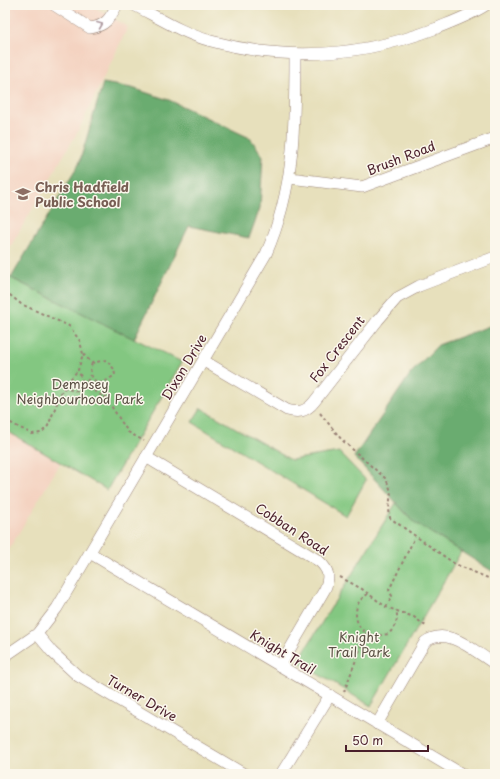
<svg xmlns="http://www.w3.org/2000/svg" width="500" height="779" viewBox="0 0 500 779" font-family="'Playpen Sans',sans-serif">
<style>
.built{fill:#f4d3c1}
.green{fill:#83c781;stroke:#667356}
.forest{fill:#6aac6f;stroke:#5a664d}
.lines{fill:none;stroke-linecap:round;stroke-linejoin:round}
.minor-casing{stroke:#988074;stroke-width:12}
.path{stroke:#988074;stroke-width:2;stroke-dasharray:3 3;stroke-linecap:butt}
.minor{stroke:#fff;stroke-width:11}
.oneway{stroke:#ae9aa0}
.labels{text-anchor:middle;stroke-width:3;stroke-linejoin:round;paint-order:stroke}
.street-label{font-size:13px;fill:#4a1f2b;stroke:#fbf7ec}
.education-label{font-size:13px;font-weight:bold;fill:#785e54;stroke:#fbf7ec;text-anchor:start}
.park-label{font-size:13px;fill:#5b5145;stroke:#fbf7ec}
</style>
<rect width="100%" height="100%" fill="#fbf7ec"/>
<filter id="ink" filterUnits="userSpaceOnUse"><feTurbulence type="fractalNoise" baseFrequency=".025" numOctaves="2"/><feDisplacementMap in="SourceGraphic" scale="8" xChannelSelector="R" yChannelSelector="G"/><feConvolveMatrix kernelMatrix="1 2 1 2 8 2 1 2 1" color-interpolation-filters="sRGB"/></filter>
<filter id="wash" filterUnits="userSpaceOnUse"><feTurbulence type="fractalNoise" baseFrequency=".012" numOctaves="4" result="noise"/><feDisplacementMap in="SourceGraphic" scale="16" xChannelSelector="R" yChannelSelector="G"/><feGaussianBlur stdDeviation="0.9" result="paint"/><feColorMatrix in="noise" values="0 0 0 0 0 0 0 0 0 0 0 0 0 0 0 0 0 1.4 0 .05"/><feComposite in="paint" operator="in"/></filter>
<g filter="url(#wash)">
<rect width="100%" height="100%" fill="#e7e0bc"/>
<!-- built -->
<g class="built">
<path d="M 5,5 L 91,5 L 128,27 L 78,131 L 5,256 Z"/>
<path d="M 5,430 L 61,462 L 5,556 Z"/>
</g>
<!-- green -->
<g class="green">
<path d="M 5,272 L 11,278 L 182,362 L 107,490 L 5,430 Z"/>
<path d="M 201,408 L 291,460 L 339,452 L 366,480 L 346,516 L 192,422 Z"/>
<path d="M 396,503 L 414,522 L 461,552 L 371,706 L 298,662 L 298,661 Z"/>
</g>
<!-- forest -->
<g class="forest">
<path d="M 103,83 L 132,88 L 169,100 L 250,138 L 263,156 L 260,208 L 249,238 L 189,226 L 134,339 L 11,278 L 79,164 Z"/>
<path d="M 495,324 L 495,573 L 414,522 L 354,457 L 411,373 L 438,345 Z"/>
</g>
</g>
<g filter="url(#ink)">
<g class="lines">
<!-- minor casing -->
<g class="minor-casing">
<g id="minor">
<path d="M 54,5 L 90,28 C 106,26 110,18 117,5"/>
<path d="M 134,5 C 159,18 184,34 211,41 C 287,62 364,56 437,28 C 454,21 471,15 486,5"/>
<path d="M 290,178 L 362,187 L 495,138"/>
<path d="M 204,361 L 287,410 C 298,413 306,412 314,402 L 378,320 L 397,298 L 419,286 L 495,257"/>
<path d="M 146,457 L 319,561 C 329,570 330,577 325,589 L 280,666"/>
<path d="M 90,553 L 462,774"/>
<path d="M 37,634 L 52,652 L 78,676 L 244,774"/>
<path d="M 5,656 L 37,634 L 57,608 L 266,254 C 295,188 295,125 295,54"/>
<path d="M 377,724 L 425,642 C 448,625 475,652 495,664"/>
<path d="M 281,774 L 330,695"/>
</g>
</g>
<!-- path -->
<g class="path">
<path d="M 5,291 L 21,304 L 69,326 L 80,341 L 83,354 L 78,370 L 85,386 L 106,398 L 128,432 L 144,441"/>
<path d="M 83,354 L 92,363 L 106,360 L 114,369 L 115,375 L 103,383 L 106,398"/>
<path d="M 92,363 C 89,372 90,375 96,382 L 103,383"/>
<path d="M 63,388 L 80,392 L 85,386 L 90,375"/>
<path d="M 320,413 L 342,440 L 386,479 L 391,491 L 389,509 L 390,518 L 455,564 L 495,581"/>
<path d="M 5,420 L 32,434 L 41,433 L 48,426 L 63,388 L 78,370"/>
<path d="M 340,577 L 362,589 L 386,607 L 414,617 L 427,627"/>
<path d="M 368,594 C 365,596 361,599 359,602 C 353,612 356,628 367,633 C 374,637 381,635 389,634 C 395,626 399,620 396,610"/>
<path d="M 386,607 L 392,596 L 389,590 L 415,537"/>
<path d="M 344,692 L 366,633"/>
</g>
<!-- minor -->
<use href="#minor" class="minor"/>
</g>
<!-- one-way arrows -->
<defs><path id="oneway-chevron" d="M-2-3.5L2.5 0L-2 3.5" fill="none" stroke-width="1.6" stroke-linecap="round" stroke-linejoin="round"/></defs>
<use class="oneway" href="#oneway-chevron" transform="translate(100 25) rotate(-22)"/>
</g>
<!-- icons -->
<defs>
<g id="school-bare" transform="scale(1.2)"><path d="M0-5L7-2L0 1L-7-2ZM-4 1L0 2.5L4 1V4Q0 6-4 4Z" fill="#8d6e63" stroke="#fbf7ec" stroke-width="2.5" paint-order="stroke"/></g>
</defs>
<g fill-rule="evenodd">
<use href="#school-bare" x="23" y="194"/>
</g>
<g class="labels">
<!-- street labels -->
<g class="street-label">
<text transform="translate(401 158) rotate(-21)" y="5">Brush Road</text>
<text transform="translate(337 349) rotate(-52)" y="5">Fox Crescent</text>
<text transform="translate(184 367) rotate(-59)" y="5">Dixon Drive</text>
<text transform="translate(292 529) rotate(33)" y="5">Cobban Road</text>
<text transform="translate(283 652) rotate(31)" y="5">Knight Trail</text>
<text transform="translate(142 698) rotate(30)" y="5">Turner Drive</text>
</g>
<!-- education labels -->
<g class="education-label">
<text x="35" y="192">Chris Hadfield<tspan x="35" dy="15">Public School</tspan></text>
</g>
<!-- park labels -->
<g class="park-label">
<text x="80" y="389">Dempsey<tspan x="80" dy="15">Neighbourhood Park</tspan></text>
<text x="359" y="642">Knight<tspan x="359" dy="15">Trail Park</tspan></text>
</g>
</g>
<!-- margin -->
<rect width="500" height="779" fill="none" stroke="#fbf7ec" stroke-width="20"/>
<!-- scale -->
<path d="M346 745v6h82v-6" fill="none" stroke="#4a1f2b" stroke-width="2"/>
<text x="352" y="745" font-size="12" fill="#4a1f2b" stroke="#fbf7ec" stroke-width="3" paint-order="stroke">50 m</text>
</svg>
